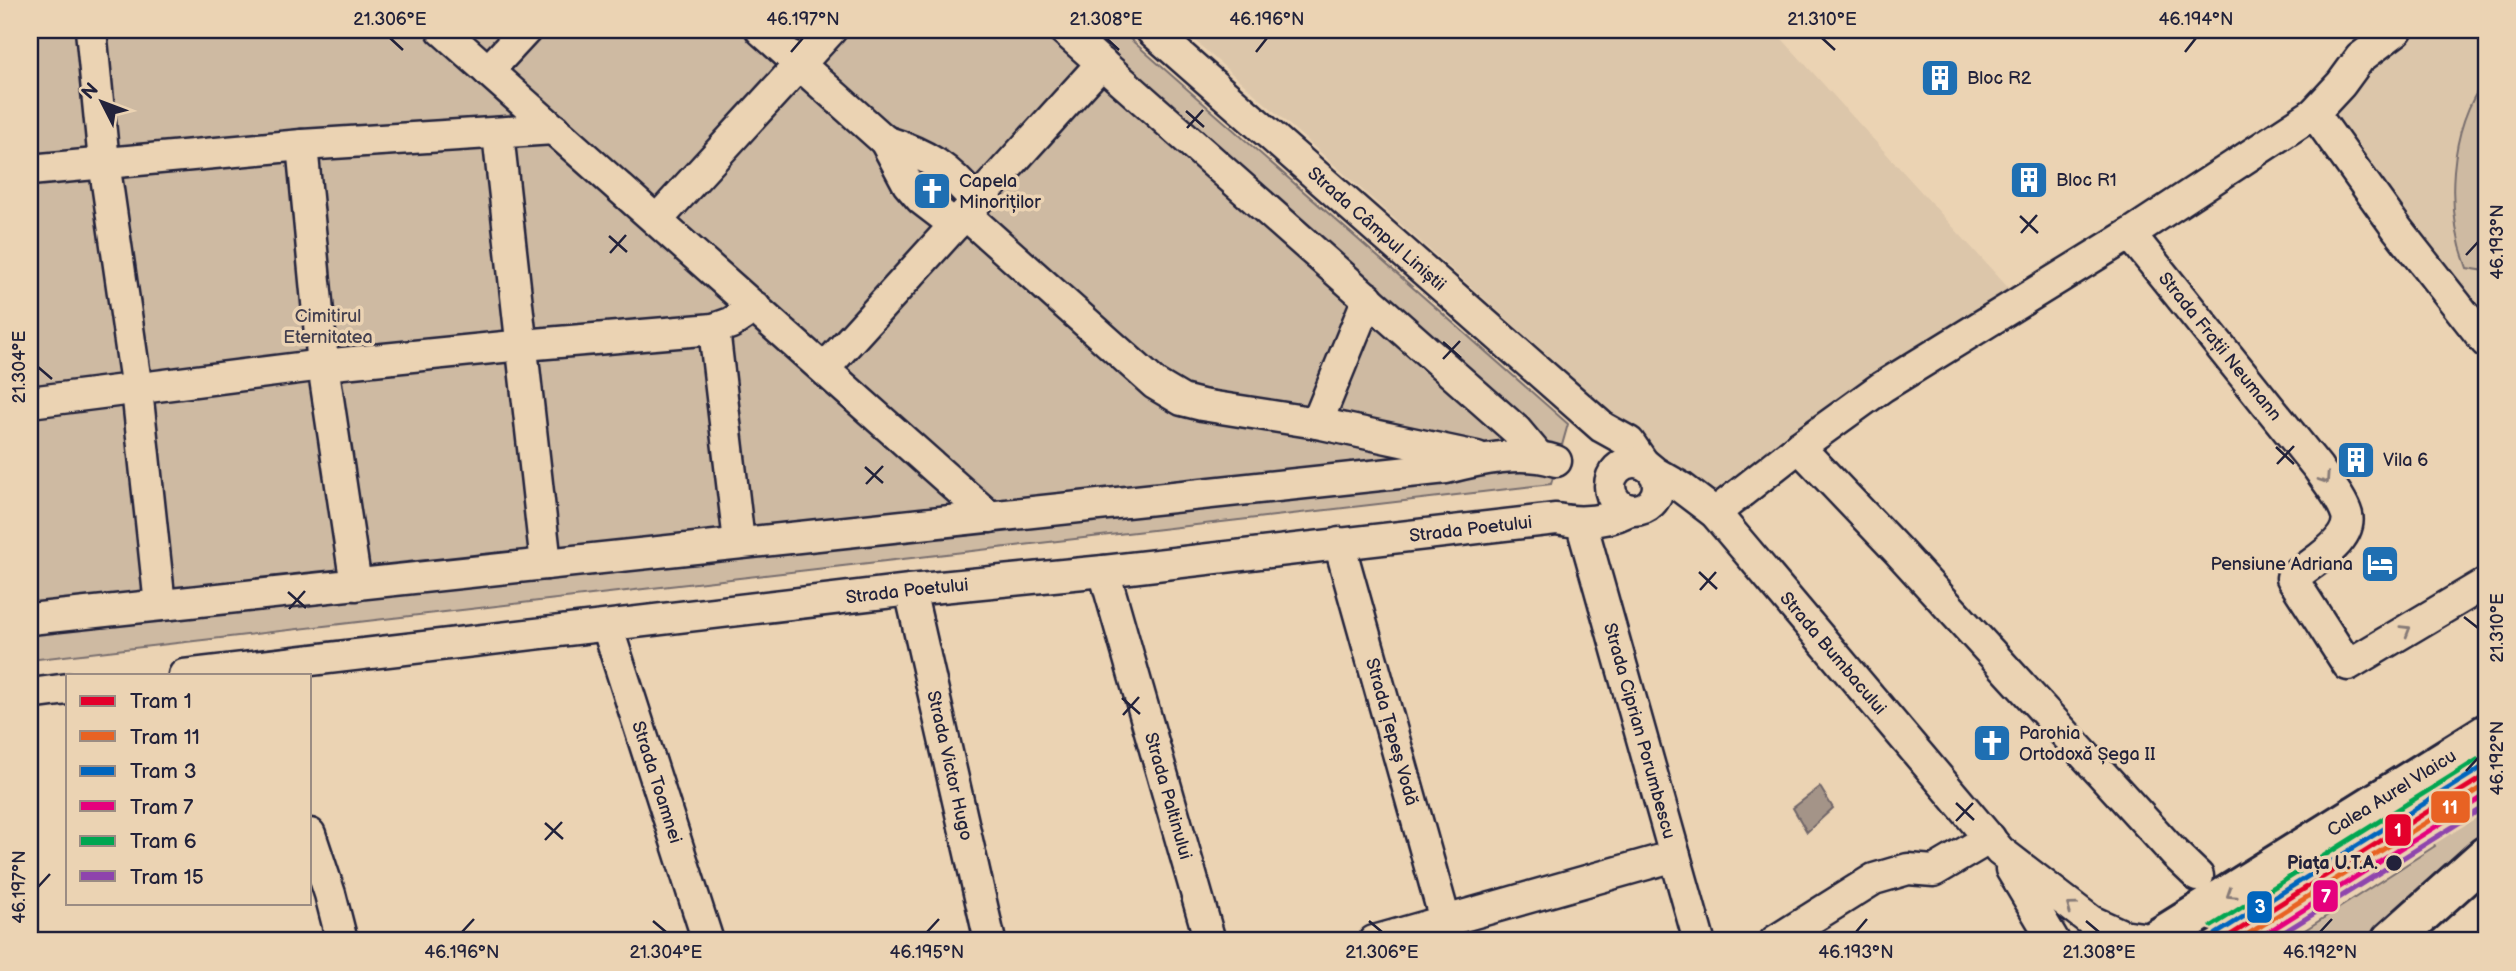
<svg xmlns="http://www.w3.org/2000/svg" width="2516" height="971" viewBox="0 0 2516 971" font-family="'Balsamiq Sans',sans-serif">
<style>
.built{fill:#dcc6aa}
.green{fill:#cebaa2;stroke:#786e6e;stroke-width:2}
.water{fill:#a49488;stroke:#706669;stroke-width:2}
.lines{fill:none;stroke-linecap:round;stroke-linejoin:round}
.minor-casing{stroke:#22223b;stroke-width:35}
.major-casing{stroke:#22223b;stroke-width:44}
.minor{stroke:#ebd3b3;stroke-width:30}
.major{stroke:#ebd3b3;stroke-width:38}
.tram{stroke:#22223b;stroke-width:2}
.tram-1-casing{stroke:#ebd3b3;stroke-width:10}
.tram-2-casing{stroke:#ebd3b3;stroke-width:10}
.tram-3-casing{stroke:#ebd3b3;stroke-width:10}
.tram-4-casing{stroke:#ebd3b3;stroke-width:10}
.tram-5-casing{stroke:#ebd3b3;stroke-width:10}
.tram-6-casing{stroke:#ebd3b3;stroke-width:10}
.tram-1{stroke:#e4002b;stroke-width:5}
.tram-2{stroke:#e86223;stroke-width:5}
.tram-3{stroke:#0065bd;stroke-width:5}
.tram-4{stroke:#e5007d;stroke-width:5}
.tram-5{stroke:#00a651;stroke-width:5}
.tram-6{stroke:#8e44ad;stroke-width:5}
.oneway{stroke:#867a77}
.ticks{fill:none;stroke:#22223b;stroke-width:2.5}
.stop-dot{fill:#22223b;stroke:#ebd3b3;stroke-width:2.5}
.labels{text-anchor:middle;stroke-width:7;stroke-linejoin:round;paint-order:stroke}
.poi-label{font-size:18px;fill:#22223b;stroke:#ebd3b3;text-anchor:start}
.street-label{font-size:18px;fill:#22223b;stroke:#ebd3b3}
.park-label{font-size:18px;fill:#444050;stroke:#ebd3b3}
.stop-label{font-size:18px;font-weight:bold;fill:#22223b;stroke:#ebd3b3;text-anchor:end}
.line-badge{stroke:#ebd3b3;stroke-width:2.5}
.badge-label{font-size:19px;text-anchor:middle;font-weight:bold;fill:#fff}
.neatline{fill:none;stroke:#22223b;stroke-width:2.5}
.ticks-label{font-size:18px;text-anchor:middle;fill:#22223b}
</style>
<rect width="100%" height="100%" fill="#ebd3b3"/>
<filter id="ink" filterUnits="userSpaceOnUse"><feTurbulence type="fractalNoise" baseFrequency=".0143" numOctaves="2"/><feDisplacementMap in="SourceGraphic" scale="14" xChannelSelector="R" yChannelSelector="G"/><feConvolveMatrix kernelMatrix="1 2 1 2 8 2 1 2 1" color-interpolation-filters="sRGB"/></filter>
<g filter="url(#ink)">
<!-- built -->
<g class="built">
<path d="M 1183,30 L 1774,30 L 2013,293 L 1740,477 L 1713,491 L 1690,482 Z"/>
<path d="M 2402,30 L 2486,30 L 2486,357 L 2310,134 Z"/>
</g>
<!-- green -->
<g class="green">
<path d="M 30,30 L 1120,30 L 1568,424 L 1551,484 L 30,660 Z"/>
<path d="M 2486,78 L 2486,271 L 2467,268 C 2445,210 2448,130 2486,78 Z"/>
<path d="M 2486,754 L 2486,839 L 2372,941 L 2288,941 L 2435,846 L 2421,822 L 2250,926 L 2241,911 Z"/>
</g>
<!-- water -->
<path class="water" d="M 1820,787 L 1833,808 L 1807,832 L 1793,808 Z"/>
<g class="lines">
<!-- minor casing -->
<g class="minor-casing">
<g id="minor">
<path d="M 91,30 L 104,162 L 137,390 L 160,605"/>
<path d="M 442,30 L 990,517"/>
<path d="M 761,30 L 885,141 L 908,184 L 921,199 L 955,225"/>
<path d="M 1064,30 L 1516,430 L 1537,455"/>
<path id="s1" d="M 1151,30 L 1602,427 L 1629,442 L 1644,464"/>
<path d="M 488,71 L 526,30"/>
<path d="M 2314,113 L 2398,230 L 2486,342"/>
<path d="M 498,134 L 546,564"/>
<path d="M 885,141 C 926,154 949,168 976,202"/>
<path d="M 302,145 L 323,365 L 356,585"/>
<path d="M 30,170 L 302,145 L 554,129"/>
<path d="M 965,214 L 1155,384 L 1182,400 L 1202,405 L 1317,423 L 1477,457"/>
<path d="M 657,220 L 831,30"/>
<path id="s2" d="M 2130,234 L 2318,468 C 2327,482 2342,498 2347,515 C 2353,541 2309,565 2292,578 L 2348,665 L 2486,583"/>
<path d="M 714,329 L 739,542"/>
<path d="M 825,368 L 1102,63"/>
<path d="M 30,402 L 323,365 L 523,345 L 714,329 L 731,323 L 755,307"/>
<path d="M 1317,423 L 1368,298"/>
<path d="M 1799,447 L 1898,551 L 2175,854 L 2198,876"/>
<circle cx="1634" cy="486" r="24"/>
<path id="s3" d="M 1654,472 L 1682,488 L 1715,513 L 2000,851 L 2091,921 L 2122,935 L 2156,940"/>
<path d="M 1715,513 L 1799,447 L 1882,387 L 2130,234 L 2314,113 L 2341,84 L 2360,58 L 2397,30"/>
<path id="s4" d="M 1581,522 L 1699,941"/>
<path id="s5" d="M 1339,543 L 1445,920"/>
<path id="s6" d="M 1104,571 L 1210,941"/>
<path id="s7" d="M 910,590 L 990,941"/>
<path d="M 30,619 L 1446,468 C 1480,459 1523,450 1556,461"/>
<path id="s8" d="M 607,626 L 708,941"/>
<path id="s9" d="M 184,675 L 910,590 L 1104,571 L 1556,519 C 1582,524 1606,522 1630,510"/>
<path d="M 30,694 L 68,689"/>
<path d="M 310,834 L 330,894 L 342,941"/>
<path d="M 2011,869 L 2054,941"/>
<path d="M 1374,941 L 1675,856"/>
<path d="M 1775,941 L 1874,879 L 1908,869 L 1934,871 L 1990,838"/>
</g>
</g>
<!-- major casing -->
<g class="major-casing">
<g id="major">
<path id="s10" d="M 2154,941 L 2486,734"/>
<path d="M 2391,941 L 2486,856"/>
</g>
</g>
<!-- minor -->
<use href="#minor" class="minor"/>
<!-- major -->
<use href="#major" class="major"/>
<!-- tram -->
<path class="tram" d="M 2246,941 L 2406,842 L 2486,782"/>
<!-- tram-1 casing -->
<g class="tram-1-casing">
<path id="tram-1" d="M 2221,941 L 2486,775"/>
</g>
<!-- tram-2 casing -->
<g class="tram-2-casing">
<path id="tram-2" d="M 2237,941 L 2486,785"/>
</g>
<!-- tram-3 casing -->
<g class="tram-3-casing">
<path id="tram-3" d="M 2216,934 L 2481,768"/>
</g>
<!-- tram-4 casing -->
<g class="tram-4-casing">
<path id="tram-4" d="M 2254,941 L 2486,795"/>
</g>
<!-- tram-5 casing -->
<g class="tram-5-casing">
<path id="tram-5" d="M 2212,926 L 2477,760"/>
</g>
<!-- tram-6 casing -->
<g class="tram-6-casing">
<path id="tram-6" d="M 2270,941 L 2486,806"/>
</g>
<!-- tram-1 -->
<use href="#tram-1" class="tram-1"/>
<!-- tram-2 -->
<use href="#tram-2" class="tram-2"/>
<!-- tram-3 -->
<use href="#tram-3" class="tram-3"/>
<!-- tram-4 -->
<use href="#tram-4" class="tram-4"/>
<!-- tram-5 -->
<use href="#tram-5" class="tram-5"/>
<!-- tram-6 -->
<use href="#tram-6" class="tram-6"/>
</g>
<!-- one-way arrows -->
<defs><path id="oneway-chevron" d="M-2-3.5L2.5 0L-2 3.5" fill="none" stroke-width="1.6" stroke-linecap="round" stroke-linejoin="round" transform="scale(1.75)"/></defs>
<g class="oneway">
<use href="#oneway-chevron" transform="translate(2325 479) rotate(56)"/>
<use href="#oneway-chevron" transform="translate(2406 630) rotate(-31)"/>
<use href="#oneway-chevron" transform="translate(2231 894) rotate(147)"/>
<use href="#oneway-chevron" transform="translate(2071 907) rotate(-144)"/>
</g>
</g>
<!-- ticks -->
<path class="ticks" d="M 390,38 L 403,50M 1106,38 L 1119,50M 1822,38 L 1835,50M 791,52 L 803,38M 1256,52 L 1267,38M 2185,52 L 2196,38M 1186,111 L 1204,127M 1187,128 L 1203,110M 2020,216 L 2038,233M 2021,233 L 2037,215M 609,236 L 627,252M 610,253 L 626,235M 2466,255 L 2478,242M 1443,342 L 1461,358M 1443,359 L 1460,341M 38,367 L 52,379M 2276,447 L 2294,464M 2277,464 L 2294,446M 865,467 L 883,483M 866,484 L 883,466M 1699,572 L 1717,589M 1700,590 L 1716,572M 288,592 L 306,608M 289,609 L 305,591M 2464,617 L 2478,628M 1122,698 L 1140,714M 1123,715 L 1139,697M 2466,771 L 2478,758M 1956,803 L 1974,820M 1956,821 L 1973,803M 545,823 L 563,839M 545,840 L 562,822M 38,887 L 50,874M 653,921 L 666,932M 1369,921 L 1382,932M 2086,921 L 2099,932M 462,932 L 474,919M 927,932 L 939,919M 1856,932 L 1867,919M 2320,932 L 2332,919"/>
<!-- icons -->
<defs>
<g id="building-square" transform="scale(2.0125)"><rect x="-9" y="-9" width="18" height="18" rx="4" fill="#1f6fb2" stroke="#ebd3b3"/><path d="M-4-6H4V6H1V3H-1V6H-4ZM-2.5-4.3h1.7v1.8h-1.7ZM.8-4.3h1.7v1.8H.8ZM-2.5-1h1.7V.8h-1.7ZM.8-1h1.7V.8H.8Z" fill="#fff"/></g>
<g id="church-square" transform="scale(2.0125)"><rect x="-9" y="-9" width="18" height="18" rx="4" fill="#1f6fb2" stroke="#ebd3b3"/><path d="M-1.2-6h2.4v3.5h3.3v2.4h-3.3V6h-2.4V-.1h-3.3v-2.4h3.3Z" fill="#fff"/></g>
<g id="hotel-square" transform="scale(2.0125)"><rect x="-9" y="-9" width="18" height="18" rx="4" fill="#1f6fb2" stroke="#ebd3b3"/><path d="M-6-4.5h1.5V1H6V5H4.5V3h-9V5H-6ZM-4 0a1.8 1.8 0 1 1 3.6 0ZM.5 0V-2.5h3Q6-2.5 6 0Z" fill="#fff"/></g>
</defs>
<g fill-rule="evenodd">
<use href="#building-square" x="1940" y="78"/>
<use href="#building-square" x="2029" y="180"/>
<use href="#church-square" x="932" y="191"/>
<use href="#building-square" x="2356" y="460"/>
<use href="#hotel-square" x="2380" y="564"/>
<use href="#church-square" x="1992" y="743"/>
</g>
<!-- markers -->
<circle class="stop-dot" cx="2394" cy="863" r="9"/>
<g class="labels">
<!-- poi labels -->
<g class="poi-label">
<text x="1967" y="84">Bloc R2</text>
<text x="2056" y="186">Bloc R1</text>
<text x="959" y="187">Capela<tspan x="959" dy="21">Minoriților</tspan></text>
<text x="2383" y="466">Vila 6</text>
<text x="2353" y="570" text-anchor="end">Pensiune Adriana</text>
<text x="2019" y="739">Parohia<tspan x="2019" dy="21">Ortodoxă Șega II</tspan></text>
</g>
<!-- street labels -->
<g class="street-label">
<text dy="6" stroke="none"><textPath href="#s1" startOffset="301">Strada Câmpul Liniștii</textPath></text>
<text dy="6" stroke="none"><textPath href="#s2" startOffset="144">Strada Frații Neumann</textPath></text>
<text dy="6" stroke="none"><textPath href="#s9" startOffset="1295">Strada Poetului</textPath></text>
<text dy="6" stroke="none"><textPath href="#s9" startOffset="728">Strada Poetului</textPath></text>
<text dy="6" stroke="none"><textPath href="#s3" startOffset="257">Strada Bumbacului</textPath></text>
<text dy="6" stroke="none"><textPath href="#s5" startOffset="196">Strada Țepeș Vodă</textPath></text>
<text dy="6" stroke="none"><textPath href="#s4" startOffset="217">Strada Ciprian Porumbescu</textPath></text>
<text dy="6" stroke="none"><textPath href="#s7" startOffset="180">Strada Victor Hugo</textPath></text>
<text dy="6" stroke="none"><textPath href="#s8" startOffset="164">Strada Toamnei</textPath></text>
<text dy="6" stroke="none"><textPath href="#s10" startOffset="280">Calea Aurel Vlaicu</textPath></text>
<text dy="6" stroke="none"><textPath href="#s6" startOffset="234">Strada Paltinului</textPath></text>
</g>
<!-- park labels -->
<g class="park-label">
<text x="328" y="322">Cimitirul<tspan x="328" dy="21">Eternitatea</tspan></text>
</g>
<!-- stop labels -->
<g class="stop-label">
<text x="2378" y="869">Piața U.T.A.</text>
</g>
</g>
<g class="line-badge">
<rect x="2430" y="790" width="41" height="34" rx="7" fill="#e86223"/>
<rect x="2384" y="813" width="28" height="34" rx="7" fill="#e4002b"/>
<rect x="2312" y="879" width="27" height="34" rx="7" fill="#e5007d"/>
<rect x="2246" y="890" width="27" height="34" rx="7" fill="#0065bd"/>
</g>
<g class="badge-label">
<text x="2450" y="814">11</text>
<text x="2398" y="837">1</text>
<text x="2326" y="903">7</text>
<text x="2260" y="913">3</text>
</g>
<!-- margin -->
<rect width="2516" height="971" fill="none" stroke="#ebd3b3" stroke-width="77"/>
<!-- legend -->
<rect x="66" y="674" width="245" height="231" fill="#ebd3b3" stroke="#9b8c83" stroke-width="2"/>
<rect x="80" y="696" width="35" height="10" fill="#e4002b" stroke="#9b8c83" stroke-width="2"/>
<text x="130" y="708" font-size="21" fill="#22223b">Tram 1</text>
<rect x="80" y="731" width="35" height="10" fill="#e86223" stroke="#9b8c83" stroke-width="2"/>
<text x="130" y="744" font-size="21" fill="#22223b">Tram 11</text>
<rect x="80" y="766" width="35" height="10" fill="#0065bd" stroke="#9b8c83" stroke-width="2"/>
<text x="130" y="778" font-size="21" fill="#22223b">Tram 3</text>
<rect x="80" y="801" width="35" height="10" fill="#e5007d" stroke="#9b8c83" stroke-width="2"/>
<text x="130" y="814" font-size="21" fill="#22223b">Tram 7</text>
<rect x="80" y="836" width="35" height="10" fill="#00a651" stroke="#9b8c83" stroke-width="2"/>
<text x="130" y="848" font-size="21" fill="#22223b">Tram 6</text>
<rect x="80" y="871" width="35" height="10" fill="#8e44ad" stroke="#9b8c83" stroke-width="2"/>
<text x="130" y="884" font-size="21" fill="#22223b">Tram 15</text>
<!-- north arrow -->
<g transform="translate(102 102) rotate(312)" stroke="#ebd3b3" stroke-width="5" paint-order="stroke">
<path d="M0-5L12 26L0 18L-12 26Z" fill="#22223b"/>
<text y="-10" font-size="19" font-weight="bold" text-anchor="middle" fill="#22223b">N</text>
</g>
<rect x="38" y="38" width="2440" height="894" class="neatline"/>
<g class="ticks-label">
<text x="390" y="25">21.306°E</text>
<text x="803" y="25">46.197°N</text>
<text x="1106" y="25">21.308°E</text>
<text x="1267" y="25">46.196°N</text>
<text x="1822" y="25">21.310°E</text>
<text x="2196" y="25">46.194°N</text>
<text transform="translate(2497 242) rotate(-90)" y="6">46.193°N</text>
<text transform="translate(19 367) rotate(-90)" y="6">21.304°E</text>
<text transform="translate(2497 628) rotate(-90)" y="6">21.310°E</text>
<text transform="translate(2497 758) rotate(-90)" y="6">46.192°N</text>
<text transform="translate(19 887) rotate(-90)" y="6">46.197°N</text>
<text x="462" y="958">46.196°N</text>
<text x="666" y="958">21.304°E</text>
<text x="927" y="958">46.195°N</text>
<text x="1382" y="958">21.306°E</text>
<text x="1856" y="958">46.193°N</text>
<text x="2099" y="958">21.308°E</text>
<text x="2320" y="958">46.192°N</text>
</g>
</svg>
